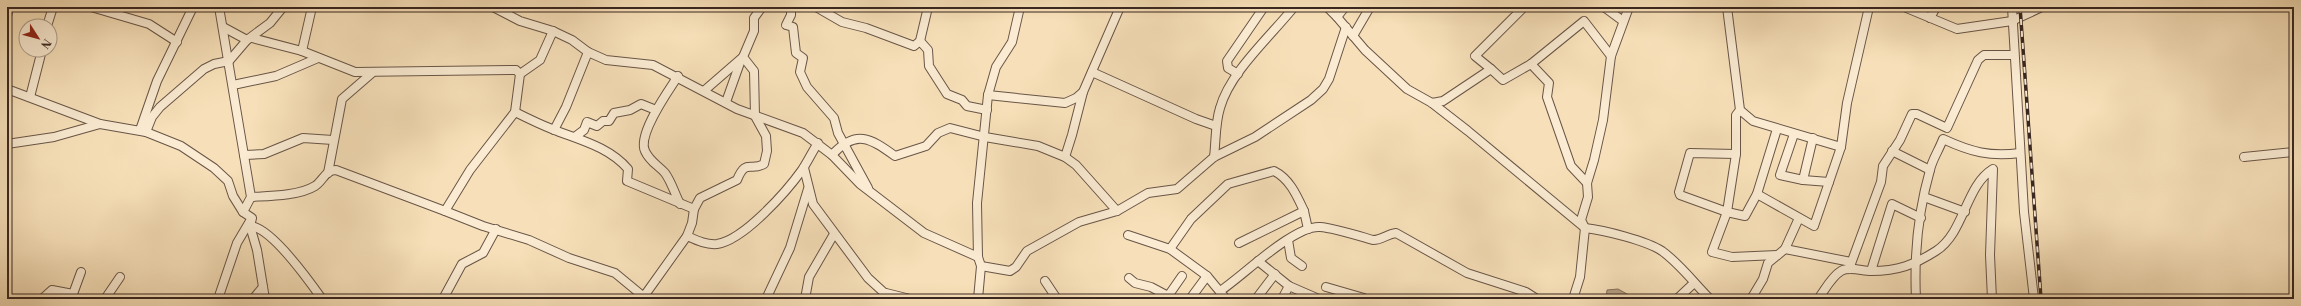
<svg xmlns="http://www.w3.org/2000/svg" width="2301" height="306" viewBox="0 0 2301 306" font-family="'Libre Bodoni',serif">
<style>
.water{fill:#b6a185;stroke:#84705d}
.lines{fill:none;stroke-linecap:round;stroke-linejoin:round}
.minor-casing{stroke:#685547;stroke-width:10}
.minor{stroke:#faebd2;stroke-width:8}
.rail-casing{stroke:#392721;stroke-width:3.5}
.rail{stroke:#faebd2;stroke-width:2;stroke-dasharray:6;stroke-linecap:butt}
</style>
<rect width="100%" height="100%" fill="#f7e0b9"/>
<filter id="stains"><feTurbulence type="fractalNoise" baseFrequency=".005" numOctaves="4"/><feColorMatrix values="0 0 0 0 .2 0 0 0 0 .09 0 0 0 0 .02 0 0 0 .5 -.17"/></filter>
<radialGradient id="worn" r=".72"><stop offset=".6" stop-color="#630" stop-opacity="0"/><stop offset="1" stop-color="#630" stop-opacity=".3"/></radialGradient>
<!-- water -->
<path class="water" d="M 1618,289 L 1636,299 L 1606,299 L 1607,290 Z"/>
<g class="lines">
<!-- minor casing -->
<g class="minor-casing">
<g id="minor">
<path d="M 91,7 L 149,24 L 177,42"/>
<path d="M 219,7 L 251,197 L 243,212"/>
<path d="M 493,7 L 520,21 L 553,31 L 572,40 L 588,52 L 606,60 L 653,65 L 737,109 L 803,133 L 832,155 L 860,184 L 924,233 L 978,257"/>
<path d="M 791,7 L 791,15 L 786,25 L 793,27 L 796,53 L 803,58 L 800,72 L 807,87 L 834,118 L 838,133 L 868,188"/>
<path d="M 816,7 L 842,22 L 866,28 L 914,46 L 920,41 L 928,50 L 929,66 L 947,94 L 962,100 L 967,106 L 987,110"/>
<path d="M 1327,7 L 1337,17 L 1365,50 L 1407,89 L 1432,103 L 1468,131 L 1585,228 C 1604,230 1647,241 1662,251 C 1680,264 1694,283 1710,299"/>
<path d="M 1604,7 L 1623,21"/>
<path d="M 1727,7 L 1740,110 L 1753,121 L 1841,147"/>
<path d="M 1904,7 L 1957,29 L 2012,21 L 2042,7"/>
<path d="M 2012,7 L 2024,212 L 2034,299"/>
<path d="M 7,16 L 9,7"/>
<path d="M 1337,17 L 1345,7"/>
<path d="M 1930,18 L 1936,7"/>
<path d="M 47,26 L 53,7"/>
<path d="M 223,27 L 247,40 L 270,23 L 283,7"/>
<path d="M 1353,36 L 1370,7"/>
<path d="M 920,41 L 928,7"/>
<path d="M 302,51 L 312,7"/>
<path d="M 1531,64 L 1549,83 L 1547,97 L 1571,166 L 1587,183"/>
<path d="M 1491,69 L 1475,56 L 1524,7"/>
<path d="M 1092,72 L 1196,119 L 1216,126"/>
<path d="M 520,74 L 540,60 L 553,31"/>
<path d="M 1238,74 L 1228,68 L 1227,61 L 1264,7"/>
<path d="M 678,76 C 669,90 637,134 645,151 C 650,162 658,165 665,173 C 671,181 675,194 680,204"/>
<path d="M 233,85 L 276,76 L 318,58"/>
<path d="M 7,89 L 100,124 L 146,132 L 181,146 L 214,168 L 228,181 L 233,196 L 243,212 L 252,218 L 250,226 L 257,250 L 265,299"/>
<path d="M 705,90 L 743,57"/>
<path d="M 988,95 L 1065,103 L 1076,98 L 1083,92"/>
<path d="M 30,97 L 42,50"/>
<path d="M 726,102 L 741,60"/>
<path d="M 1432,103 L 1443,101 L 1491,69 L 1503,80 L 1531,64 L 1584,21 L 1611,56"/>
<path d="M 1740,110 L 1736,115 L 1736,154 L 1727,212 L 1712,252 L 1732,257 L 1777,255"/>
<path d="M 515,112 C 527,118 539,124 552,129 C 579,140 608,146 628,169 L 627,181 L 694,209 L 700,198 L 737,180 C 746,158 750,172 764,164 L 767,151 L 766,136 L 755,116 L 754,71 L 743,57 L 754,31 L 754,18 L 762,7"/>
<path d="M 140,130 L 157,81 L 193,7"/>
<path d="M 554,130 L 566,107 L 588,52"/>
<path d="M 146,132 L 152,117 L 160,107 L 204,69 L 214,64 L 229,61 L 247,40"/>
<path d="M 1794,134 L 1780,175 L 1803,180 L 1829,182"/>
<path d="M 576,136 L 584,130 L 587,122 L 597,126 L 603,121 L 609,121 L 614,113 L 630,110 L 641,104 L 656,110"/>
<path d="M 7,144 L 54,137 L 100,124"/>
<path d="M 1892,151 L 1930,170"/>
<path d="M 1736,154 L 1690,153 L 1679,192 L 1680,195 L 1727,212 L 1745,216 L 1757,194 L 1777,129"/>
<path d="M 244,155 L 264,154 L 303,138 L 333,140"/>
<path d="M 832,155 C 856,129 870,138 895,156 L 926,146 L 938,133 L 950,128 L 985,137 L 1038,146 L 1065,157 L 1076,165 L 1117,211"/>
<path d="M 1065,157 L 1072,135 L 1083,92 L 1120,7"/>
<path d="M 1214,157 C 1216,141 1215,124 1220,108 C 1230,72 1270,37 1294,7"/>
<path d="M 2244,157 L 2294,152"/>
<path d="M 804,168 L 813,204 L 868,278 L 891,299"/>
<path d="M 328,173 L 342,99 L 372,73"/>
<path d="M 1803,180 L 1813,138"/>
<path d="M 1757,194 L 1814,226 L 1841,147 L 1847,103 L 1869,7"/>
<path d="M 251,197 C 268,196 299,196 315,186 C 323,181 325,170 336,170 L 445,211 L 470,170 L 515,112 L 520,74 L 516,70 L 355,72 L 302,51 L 252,38"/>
<path d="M 1924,197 L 1965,212"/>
<path d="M 445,211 L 483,226 L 529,240 L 569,258 L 615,273 L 644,297"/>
<path d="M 250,226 C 271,227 310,282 322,299"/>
<path d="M 1128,235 L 1170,249 L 1207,276 L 1226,299"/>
<path d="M 687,236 L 692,223 L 694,209"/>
<path d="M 1288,240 L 1291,258 L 1302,266"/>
<path d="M 1239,243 L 1304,211 L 1308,229"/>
<path d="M 1170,249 L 1191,219 L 1228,184 L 1274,171 C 1290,179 1297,196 1304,211"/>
<path d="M 1785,249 L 1851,262"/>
<path d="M 1258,261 L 1289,286 L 1319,299"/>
<path d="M 981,266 L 1010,271 L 1016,267 L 1027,251 L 1079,222 L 1117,211 L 1148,193 L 1177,189 L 1214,157 L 1255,137 L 1311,100 L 1323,89 L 1329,79 L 1346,27"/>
<path d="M 1849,269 L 1881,182 L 1883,166 L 1900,140 L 1912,114 L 1917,114 L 1947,128 L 1978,60 L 1984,55 L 2014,55"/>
<path d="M 1871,271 L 1892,204 L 1921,218"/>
<path d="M 1129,278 L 1135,283 L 1151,287 L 1168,296"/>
<path d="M 1045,281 L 1057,299"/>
<path d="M 1326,287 L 1364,298"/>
<path d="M 1220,291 C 1243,276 1294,225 1320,227 C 1334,228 1359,236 1373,240 C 1382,240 1387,234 1396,233 L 1467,273 L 1526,292 L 1537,299"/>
<path d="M 886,293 L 910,299"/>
<path d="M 7,297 L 12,299"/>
<path d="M 42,299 L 52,290 L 73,294 L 81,272"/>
<path d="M 105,299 L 120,277"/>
<path d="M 218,299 L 237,243 L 250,221"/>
<path d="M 253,299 L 263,287"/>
<path d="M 443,299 L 462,264 L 483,253 L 496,229"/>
<path d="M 642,299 L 687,236 C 696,240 706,245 717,244 C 744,240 787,191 802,170 C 808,161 812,152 818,143"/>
<path d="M 766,299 L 790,248 L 808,189"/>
<path d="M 805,299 L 809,277 L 834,234"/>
<path d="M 978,299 L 981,266 L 978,257 L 977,203 L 988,95 L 996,67 L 1012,42 L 1020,7"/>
<path d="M 1166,299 L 1182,276"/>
<path d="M 1190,299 L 1207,276"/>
<path d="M 1256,299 L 1275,274"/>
<path d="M 1282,299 L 1289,286"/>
<path d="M 1573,299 L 1580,277 L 1585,228 L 1581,220 L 1588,197 L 1587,183 L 1594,160 L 1603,120 L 1611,56 L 1629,7"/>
<path d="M 1677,299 L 1694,283"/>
<path d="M 1751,299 L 1763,279 L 1768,263 L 1785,249 L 1799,218"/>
<path d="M 1818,299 C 1825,290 1831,277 1841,271 C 1849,266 1862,271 1871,271 C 1898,271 1914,265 1936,251 C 1965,232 1965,186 1993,169 L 1990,255 L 1992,299"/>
<path d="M 1916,299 C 1914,256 1918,212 1930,170 C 1932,160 1939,150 1943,139 C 1971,152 1990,157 2020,153"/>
</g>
</g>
<!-- minor -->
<use href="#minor" class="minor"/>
<!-- rail casing -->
<g class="rail-casing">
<path id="rail" d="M 2020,7 L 2041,299"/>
</g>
<!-- rail -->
<use href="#rail" class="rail"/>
</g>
<!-- margin -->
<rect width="2301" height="306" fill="none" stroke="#f7e0b9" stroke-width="24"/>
<rect x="8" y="8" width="2285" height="290" fill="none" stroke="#392721" stroke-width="2"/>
<rect x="12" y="12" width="2277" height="282" fill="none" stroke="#392721"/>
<!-- north arrow -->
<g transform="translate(38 38) rotate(126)"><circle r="19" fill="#faebd2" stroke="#ad9d8b"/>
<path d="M0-3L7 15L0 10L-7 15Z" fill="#8f2418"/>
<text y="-6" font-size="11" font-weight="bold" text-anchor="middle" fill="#392721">N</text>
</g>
<rect width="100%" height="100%" filter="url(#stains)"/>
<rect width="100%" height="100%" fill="url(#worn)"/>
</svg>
